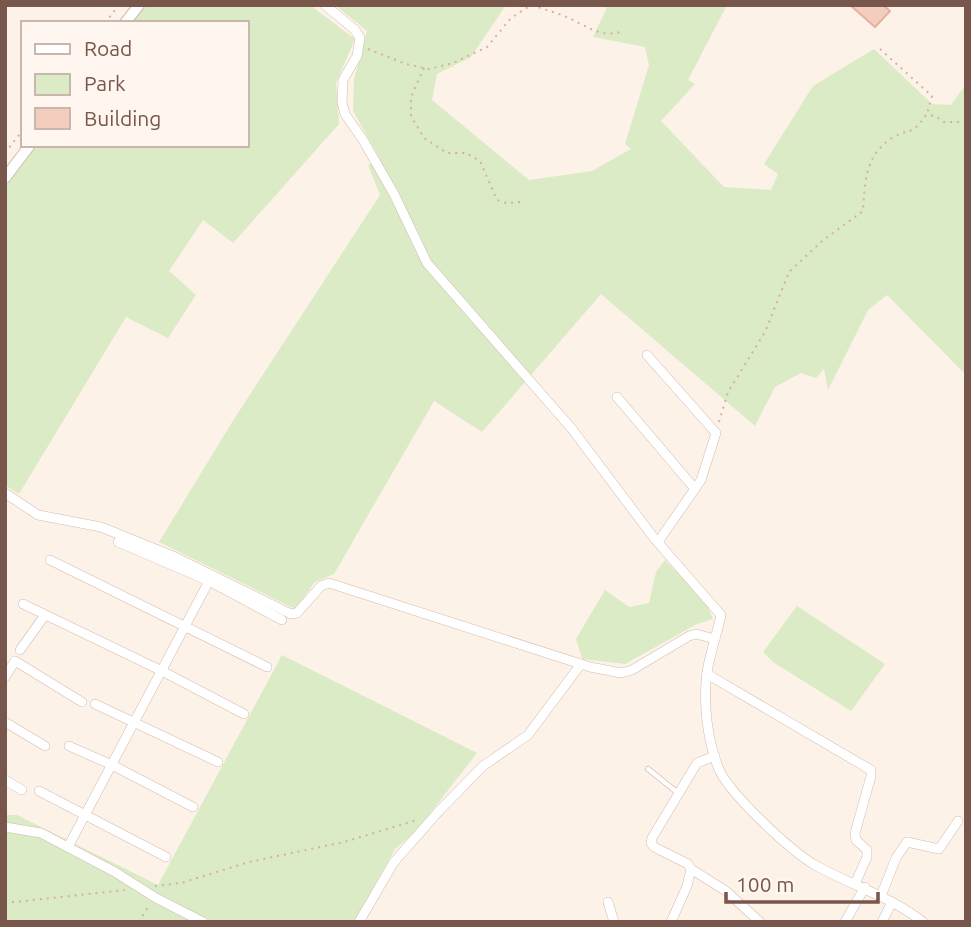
<svg xmlns="http://www.w3.org/2000/svg" width="971" height="927" viewBox="0 0 971 927" font-family="Ubuntu,sans-serif">
<style>
.green{fill:#daebc6}
.building{fill:#f3cebf;stroke:#e6b29f;stroke-width:2}
.lines{fill:none;stroke-linecap:round;stroke-linejoin:round}
.service-casing{stroke:#d2bbb0;stroke-width:6}
.minor-casing{stroke:#d2bbb0;stroke-width:10}
.tertiary-casing{stroke:#d2bbb0;stroke-width:12}
.path{stroke:#d8b0a2;stroke-width:2;stroke-dasharray:2 5;stroke-linecap:butt}
.service{stroke:#fff;stroke-width:4.5}
.minor{stroke:#fff;stroke-width:9}
.tertiary{stroke:#fff;stroke-width:10}
</style>
<rect width="100%" height="100%" fill="#fdf2e8"/>
<!-- green -->
<g class="green">
<path d="M 145,5 L 310,5 L 355,39 L 336,83 L 339,124 L 233,243 L 203,220 L 169,271 L 196,295 L 168,338 L 126,317 L 19,494 L 5,485 L 5,184 L 35,145 L 247,145 L 247,23 L 131,23 Z"/>
<path d="M 335,5 L 506,5 L 471,57 L 437,74 L 432,100 L 529,180 L 592,171 L 631,149 L 625,144 L 649,65 L 645,47 L 593,37 L 608,5 L 727,5 L 688,80 L 695,84 L 661,121 L 724,187 L 771,190 L 778,174 L 764,164 L 813,86 L 874,49 L 932,104 L 951,105 L 966,84 L 966,375 L 887,295 L 868,310 L 828,390 L 824,369 L 816,378 L 801,373 L 775,387 L 755,426 L 601,294 L 482,432 L 434,401 L 334,574 L 315,582 L 295,609 L 159,542 L 234,419 L 380,195 L 368,165 L 380,159 L 353,111 L 354,79 L 367,31 Z"/>
<path d="M 665,560 L 706,602 L 713,619 L 697,624 L 625,664 L 582,659 L 576,639 L 605,590 L 629,607 L 649,603 L 656,572 Z"/>
<path d="M 797,606 L 885,664 L 851,711 L 773,662 L 763,652 Z"/>
<path d="M 282,655 L 477,753 L 417,830 L 395,849 L 354,922 L 5,922 L 5,815 L 17,815 L 158,885 Z"/>
</g>
<!-- building -->
<path class="building" d="M 850,5 L 883,5 L 890,11 L 875,27 Z"/>
<g class="lines">
<!-- service casing -->
<g class="service-casing">
<path id="service" d="M 648,769 L 678,793"/>
</g>
<!-- minor casing -->
<g class="minor-casing">
<g id="minor">
<path d="M 325,5 L 355,30 L 360,38 L 357,56 L 343,80 L 342,102 L 345,114 L 363,140 L 394,194 L 427,263 L 572,429 L 654,538 L 721,615 C 717,634 710,653 707,672 C 703,702 707,738 718,767 C 727,792 791,851 815,865 C 850,885 890,896 923,922"/>
<path d="M 647,355 L 716,433 L 701,480 L 658,542"/>
<path d="M 617,397 L 695,489"/>
<path d="M 5,493 L 38,515 L 101,527 L 175,557 L 291,614 L 297,613 L 321,586 L 329,583 L 590,667 L 621,673 L 632,670 L 689,636 L 696,634 L 715,639"/>
<path d="M 118,542 L 209,581 L 282,620"/>
<path d="M 50,560 L 267,667"/>
<path d="M 23,604 L 162,671 L 244,714"/>
<path d="M 20,650 L 45,615"/>
<path d="M 707,674 L 871,770 L 871,776 L 855,833 L 856,840 L 867,850 L 867,857 L 855,884"/>
<path d="M 5,677 L 15,661 L 82,702"/>
<path d="M 95,704 L 218,762"/>
<path d="M 5,722 L 45,746"/>
<path d="M 69,746 L 112,765 L 193,807"/>
<path d="M 5,780 L 22,790"/>
<path d="M 39,791 L 166,857"/>
<path d="M 5,827 L 41,833 L 115,872 L 156,898 L 203,922"/>
<path d="M 68,847 L 209,581"/>
<path d="M 691,869 L 726,891 L 760,922"/>
<path d="M 881,896 L 896,858 L 907,842 L 939,849 L 958,821"/>
<path d="M 608,902 L 614,922"/>
<path d="M 359,922 L 394,862 L 439,811 L 483,766 L 528,735 L 581,664"/>
<path d="M 671,922 L 687,886 L 691,869 L 688,864 L 654,847 L 651,843 L 652,838 L 697,763 L 715,756"/>
<path d="M 845,922 L 865,887"/>
<path d="M 882,922 L 892,902"/>
</g>
</g>
<!-- tertiary casing -->
<g class="tertiary-casing">
<g id="tertiary">
<path d="M 125,23 L 139,5"/>
<path d="M 5,178 L 30,145"/>
</g>
</g>
<!-- path -->
<g class="path">
<path d="M 532,5 C 545,10 559,13 571,19 C 586,26 602,38 620,32"/>
<path d="M 105,23 L 119,5"/>
<path d="M 368,49 L 406,64 L 429,69 L 453,63 L 487,47 L 511,18 L 531,5"/>
<path d="M 880,49 L 932,96 L 927,114"/>
<path d="M 424,68 L 411,97 L 411,116 L 424,138 L 447,153 L 466,153 L 480,161 L 497,200 L 506,203 L 520,202"/>
<path d="M 5,153 L 23,130"/>
<path d="M 719,422 L 728,392 L 765,332 L 789,272 L 822,241 L 863,211 C 865,182 865,155 892,138 C 910,127 910,138 926,115 L 935,116 L 944,122 L 966,122"/>
<path d="M 155,886 L 181,883 L 249,862 L 344,842 L 417,820"/>
<path d="M 5,903 L 125,890"/>
<path d="M 139,922 L 149,905"/>
</g>
<!-- service -->
<use href="#service" class="service"/>
<!-- minor -->
<use href="#minor" class="minor"/>
<!-- tertiary -->
<use href="#tertiary" class="tertiary"/>
</g>
<!-- border -->
<rect width="971" height="927" fill="none" stroke="#78564b" stroke-width="14"/>
<!-- legend -->
<rect x="21" y="21" width="228" height="126" fill="#fff7ef" stroke="#c9b7ad" stroke-width="2"/>
<rect x="35" y="44" width="35" height="10" fill="#ffffff" stroke="#c9b7ad" stroke-width="2"/>
<text x="84" y="56" font-size="21" fill="#78564b">Road</text>
<rect x="35" y="74" width="35" height="21" fill="#daebc6" stroke="#c9b7ad" stroke-width="2"/>
<text x="84" y="91" font-size="21" fill="#78564b">Park</text>
<rect x="35" y="108" width="35" height="21" fill="#f3cebf" stroke="#c9b7ad" stroke-width="2"/>
<text x="84" y="126" font-size="21" fill="#78564b">Building</text>
<!-- scale -->
<path d="M726 892v10h152v-10" fill="none" stroke="#78564b" stroke-width="3.5"/>
<text x="736" y="892" font-size="21" fill="#78564b" stroke="#fff7ef" stroke-width="5" paint-order="stroke">100 m</text>
</svg>
